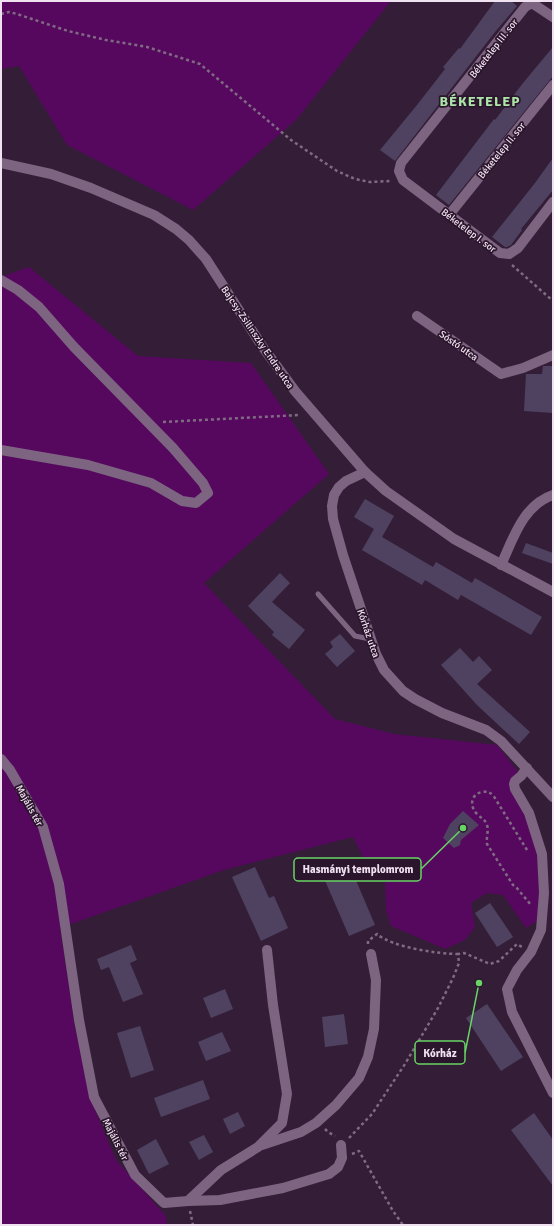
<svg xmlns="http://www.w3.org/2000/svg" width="554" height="1226" viewBox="0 0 554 1226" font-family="Signika,sans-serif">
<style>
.green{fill:#56085f}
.building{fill:#4f4261}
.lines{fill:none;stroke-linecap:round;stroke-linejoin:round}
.path{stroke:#806c82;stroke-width:2.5;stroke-dasharray:3 3;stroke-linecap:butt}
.lane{stroke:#7d6480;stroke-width:5}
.street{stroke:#7d6480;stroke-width:10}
.labels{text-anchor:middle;stroke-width:3.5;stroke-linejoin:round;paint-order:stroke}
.street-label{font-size:10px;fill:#f1e2f2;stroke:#2a152c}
.district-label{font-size:14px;font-weight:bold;letter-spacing:1px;fill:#ade5a9;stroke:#2a152c}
.leader{fill:none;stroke:#68d465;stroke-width:1.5}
.callout-dot{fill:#68d465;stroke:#2a152c;stroke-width:1.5}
.callout{fill:#2a152c;stroke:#68d465;stroke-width:1.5}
.callout-label{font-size:11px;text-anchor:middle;font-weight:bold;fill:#f1e2f2}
</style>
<rect width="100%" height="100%" fill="#341e37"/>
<!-- green -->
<g class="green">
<path d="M 1,1 L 391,1 L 297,119 L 193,210 L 67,145 L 19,66 L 1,69 Z"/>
<path d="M 29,267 L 138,356 L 251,363 L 329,474 L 204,583 L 335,719 L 394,734 L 497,745 L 519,773 L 513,780 L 539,849 L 540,905 L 536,922 L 526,928 L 503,895 L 487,893 L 471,903 L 475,927 L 465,940 L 445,949 L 391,926 L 386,911 L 385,882 L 369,870 L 353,837 L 224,870 L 60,928 L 75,1028 L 95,1110 L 116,1160 L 166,1216 L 167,1225 L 1,1225 L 1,277 Z"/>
</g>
<!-- building -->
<g class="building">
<path d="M 495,1 L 511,1 L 517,6 L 495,32 L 395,161 L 380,150 L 417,105 L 445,69 L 443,67 L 459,48 L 460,49 Z"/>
<path d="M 553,47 L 553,76 L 449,205 L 436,195 L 494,119 L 495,120 L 523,83 Z"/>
<path d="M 553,158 L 553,190 L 521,229 L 522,230 L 511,245 L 507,247 L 505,247 L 492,237 L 535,183 Z"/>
<path d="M 543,366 L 553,366 L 553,413 L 524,411 L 526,374 L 542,374 Z"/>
<path d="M 365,499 L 394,516 L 382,537 L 433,567 L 436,562 L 472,583 L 475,578 L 542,617 L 531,635 L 461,595 L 458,600 L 425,580 L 422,585 L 362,550 L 374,529 L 354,517 Z"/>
<path d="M 526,543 L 553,553 L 553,564 L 522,553 Z"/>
<path d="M 280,573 L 290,583 L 272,602 L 305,630 L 289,649 L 272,635 L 274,632 L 248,606 Z"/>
<path d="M 340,634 L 355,651 L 337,667 L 325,654 L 333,647 L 330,642 Z"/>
<path d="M 460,648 L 473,662 L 479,656 L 492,670 L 477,684 L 530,732 L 519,744 L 477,705 L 441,665 Z"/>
<path d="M 463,811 L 479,825 L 461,840 L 460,845 L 454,848 L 443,838 L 450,824 Z"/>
<path d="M 349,864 L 375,925 L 349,936 L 323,876 Z"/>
<path d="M 255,867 L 269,898 L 274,896 L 288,928 L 261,941 L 232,877 Z"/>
<path d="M 490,903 L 513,937 L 497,947 L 475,913 Z"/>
<path d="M 131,945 L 137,960 L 130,963 L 143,994 L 123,1002 L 109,967 L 101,970 L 97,959 Z"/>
<path d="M 225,989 L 233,1009 L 211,1018 L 203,998 Z"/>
<path d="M 487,1004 L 523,1057 L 501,1071 L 466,1018 Z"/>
<path d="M 344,1014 L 348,1044 L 325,1047 L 322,1017 Z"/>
<path d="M 140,1026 L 154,1070 L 131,1078 L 117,1033 Z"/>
<path d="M 222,1032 L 231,1051 L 206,1061 L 198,1042 Z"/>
<path d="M 203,1080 L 210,1099 L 161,1117 L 154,1098 Z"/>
<path d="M 238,1112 L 245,1126 L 230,1134 L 223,1119 Z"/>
<path d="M 534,1113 L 553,1140 L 553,1186 L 511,1130 Z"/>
<path d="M 204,1135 L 213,1152 L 199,1160 L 189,1142 Z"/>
<path d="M 156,1139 L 169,1164 L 149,1174 L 137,1150 Z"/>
</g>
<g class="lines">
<!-- path -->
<g class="path">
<path d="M 1,14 L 9,12 L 17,14 L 68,31 L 106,40 L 147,47 L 200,64 L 291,140 L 337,171 L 355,179 L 370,182 L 391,181"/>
<path d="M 512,265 L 553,301"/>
<path d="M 163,422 L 300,415"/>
<path d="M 527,850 L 493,795 C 489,792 487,791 482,792 C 471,794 469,806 477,814 C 481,818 485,819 487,825 C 489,831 486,837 487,844 L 513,885 L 516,887 L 531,905"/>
<path d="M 368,944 L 368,941 L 377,934 C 391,947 438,954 458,954"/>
<path d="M 325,1129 L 328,1132 L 335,1136"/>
<path d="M 349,1138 L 372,1114 L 405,1064 L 438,1008 L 453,978 L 459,963 L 458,954 L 464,953 L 490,964 L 499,961 L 517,944 L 522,947"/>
<path d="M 352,1154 L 359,1151 L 393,1211 L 403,1225"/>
<path d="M 190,1211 L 193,1225"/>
</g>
<!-- lane -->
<path class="lane" d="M 318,594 L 355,636 L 370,639"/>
<!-- street -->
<g class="street">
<path d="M 553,17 L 532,3 L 525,7 L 401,163 L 399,171 L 403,180 L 500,253 L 509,254 L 518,248 L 553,202"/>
<path d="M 1,163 L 51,174 L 91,188 L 154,215 L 176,229 L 189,240 L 206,259 L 262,346 L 295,391 L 365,472 L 386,491 L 454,539 L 553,592"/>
<path d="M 449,215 L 553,85"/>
<path d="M 1,280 L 18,290 L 39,307 L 74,347 L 173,448 L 203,483 L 208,493 L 196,503 L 182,501 L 151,483 L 88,465 L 1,450"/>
<path d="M 417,316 L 501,374 L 523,368 L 553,355"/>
<path d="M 365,472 L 346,481 L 339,487 L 334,495 L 332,506 L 333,519 L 343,555 L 376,654 L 384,670 L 403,691 L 415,699 L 442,713 L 486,730 L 501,741 L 553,797"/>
<path d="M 501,565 C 513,539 523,505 553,495"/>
<path d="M 1,759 L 10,770 L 43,827 L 59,884 L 79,1020 L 94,1097 L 135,1175 L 164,1203 L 188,1201 L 221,1170 L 258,1147 L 282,1123 L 287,1094 L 273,1005 L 267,950"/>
<path d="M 527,768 L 521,776 L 515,781 L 514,784 L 515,789 L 529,813 L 542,854 L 544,893 L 541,930 L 531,952 L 517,970 L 507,989 L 512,1012 L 553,1093"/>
<path d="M 262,1145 L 301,1132 L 316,1123 L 336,1105 L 359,1078 L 368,1057 L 374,1029 L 376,980 L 371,954"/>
<path d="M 188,1201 L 220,1200 L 283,1188 L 329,1174 L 338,1167 L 342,1158 L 341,1145"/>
</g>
</g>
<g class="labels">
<!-- street labels -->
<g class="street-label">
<text transform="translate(493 48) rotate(-52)" y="4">Béketelep III. sor</text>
<text transform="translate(501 150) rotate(-51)" y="4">Béketelep II. sor</text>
<text transform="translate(469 230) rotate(37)" y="4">Béketelep I. sor</text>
<text transform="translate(258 337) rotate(56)" y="4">Bajcsy-Zsilinszky Endre utca</text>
<text transform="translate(459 345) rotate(35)" y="4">Sóstó utca</text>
<text transform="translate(369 633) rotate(71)" y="4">Kórház utca</text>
<text transform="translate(30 805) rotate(61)" y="4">Majális tér</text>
<text transform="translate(116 1139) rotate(63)" y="4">Majális tér</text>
</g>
<!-- district labels -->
<g class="district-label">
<text x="480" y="106">BÉKETELEP</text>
</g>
</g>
<!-- callouts -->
<path class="leader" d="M463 828L421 869M479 983L465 1053"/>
<g class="callout-dot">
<circle cx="463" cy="828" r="4"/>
<circle cx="479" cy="983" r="4"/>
</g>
<g class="callout">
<rect x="294" y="858" width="127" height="23" rx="4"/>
<rect x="415" y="1041" width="50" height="23" rx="4"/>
</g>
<g class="callout-label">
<text x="358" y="873">Hasmányi templomrom</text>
<text x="440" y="1057">Kórház</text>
</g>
<!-- border -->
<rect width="554" height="1226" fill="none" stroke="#f1e2f2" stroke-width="4"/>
</svg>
